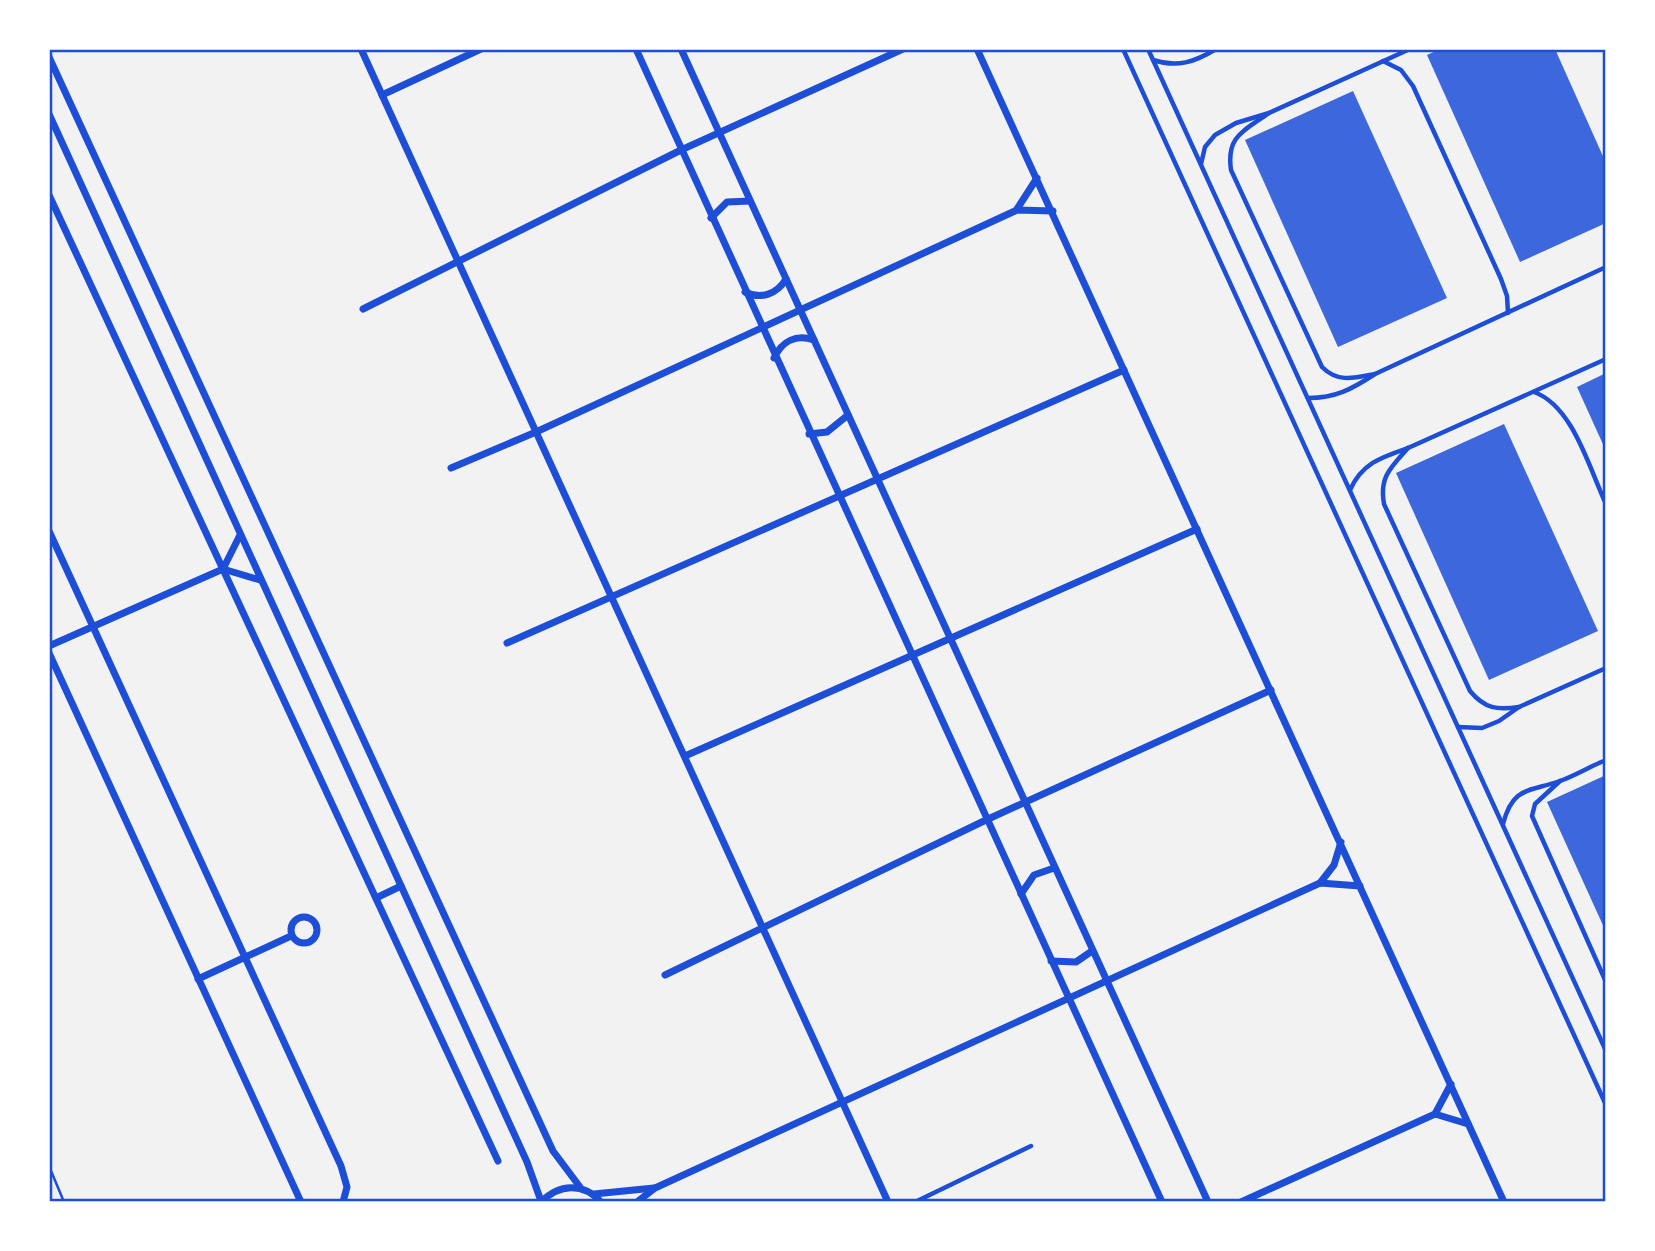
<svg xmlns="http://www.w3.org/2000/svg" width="1655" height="1251" viewBox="0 0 1655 1251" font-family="'DM Sans',sans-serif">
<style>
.building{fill:#3d67dc}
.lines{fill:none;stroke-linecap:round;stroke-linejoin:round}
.path{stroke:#1d4ed8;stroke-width:2.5}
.service{stroke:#1d4ed8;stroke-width:4.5}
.minor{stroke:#1d4ed8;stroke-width:7}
.neatline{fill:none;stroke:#1d4ed8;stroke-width:2.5}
</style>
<rect width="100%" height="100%" fill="#f2f2f2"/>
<!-- building -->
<g class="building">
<path d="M 1440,49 L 1555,49 L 1606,163 L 1606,223 L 1520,262 L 1427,55 Z"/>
<path d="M 1353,91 L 1447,298 L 1338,347 L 1245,140 Z"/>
<path d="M 1606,373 L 1606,451 L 1577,387 Z"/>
<path d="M 1504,424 L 1598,631 L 1489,680 L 1396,473 Z"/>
<path d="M 1606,775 L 1606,932 L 1547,802 Z"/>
</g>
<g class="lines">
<!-- path -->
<path class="path" d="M 49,1166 L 64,1202"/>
<!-- service -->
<g class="service">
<path d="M 1123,49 L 1606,1105"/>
<path d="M 1148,49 L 1606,1051"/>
<path d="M 1153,60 C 1177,68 1195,62 1216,49"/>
<path d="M 1383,61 L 1401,70 L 1413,86 L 1501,279 L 1507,296 L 1508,313"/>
<path d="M 1269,113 C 1244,131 1226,136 1231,170 L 1322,367 C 1338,383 1354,378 1375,374"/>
<path d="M 1201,164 L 1205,147 L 1215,135 L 1236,123 L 1269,113 L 1410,49"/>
<path d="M 1534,392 C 1573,406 1589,468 1606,504"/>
<path d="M 1308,398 C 1336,398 1352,389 1375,374 L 1606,267"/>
<path d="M 1408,448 C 1391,467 1379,477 1384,504 L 1470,691 C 1485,709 1497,710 1519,707"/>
<path d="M 1350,490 C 1362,463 1382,457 1408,448 L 1606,359"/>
<path d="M 1458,727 L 1482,728 L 1499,721 L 1519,707 L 1606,668"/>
<path d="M 1560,781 L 1535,804 L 1532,816 L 1606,982"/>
<path d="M 1503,824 C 1513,786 1529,792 1560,781 C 1576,775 1591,766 1606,760"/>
<path d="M 915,1202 L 1031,1146"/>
</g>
<!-- minor -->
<g class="minor">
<path d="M 361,49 L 888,1202"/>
<path d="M 636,49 L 1162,1202"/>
<path d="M 681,49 L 1208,1202"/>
<path d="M 977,49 L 1504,1202"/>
<path d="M 49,57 L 553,1151 L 580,1187"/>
<path d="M 382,95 L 481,49"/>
<path d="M 49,114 L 527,1162 L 541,1201"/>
<path d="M 49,195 L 498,1161"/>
<path d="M 1017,209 L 1037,178"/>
<path d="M 711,218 L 727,202 L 750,201"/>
<path d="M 745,292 C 761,300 777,294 786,279"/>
<path d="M 363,309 L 681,150 L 903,49"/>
<path d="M 774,358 C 782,341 796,334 814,340"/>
<path d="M 809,434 L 827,432 L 848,415"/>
<path d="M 451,468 L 536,432 L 1017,210 L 1053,211"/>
<path d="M 49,531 L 341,1166 L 347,1187 L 343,1202"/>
<path d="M 223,569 L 240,535"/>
<path d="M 507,643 L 1124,370"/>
<path d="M 49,646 L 223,569 L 260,580"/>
<path d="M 49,653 L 301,1202"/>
<path d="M 685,756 L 1197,529"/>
<path d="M 1320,883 L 1334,865 L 1341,842"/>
<path d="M 1021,894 L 1034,875 L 1054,868"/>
<path d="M 376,898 L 401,886"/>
<circle cx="304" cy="930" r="13"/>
<path d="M 1051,961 L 1076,962 L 1092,951"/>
<path d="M 665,975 L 986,820 L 1271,690"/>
<path d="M 198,979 L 291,936"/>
<path d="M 1435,1114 L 1468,1124"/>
<path d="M 594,1194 L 654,1188"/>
<path d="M 541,1202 C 559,1184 583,1182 601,1202"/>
<path d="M 637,1202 L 655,1188 L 1320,883 L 1360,886"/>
<path d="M 1241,1202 L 1435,1114 L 1451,1084"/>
</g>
</g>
<!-- border -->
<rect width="1655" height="1251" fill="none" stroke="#ffffff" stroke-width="102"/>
<rect x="51" y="51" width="1553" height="1149" class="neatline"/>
</svg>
